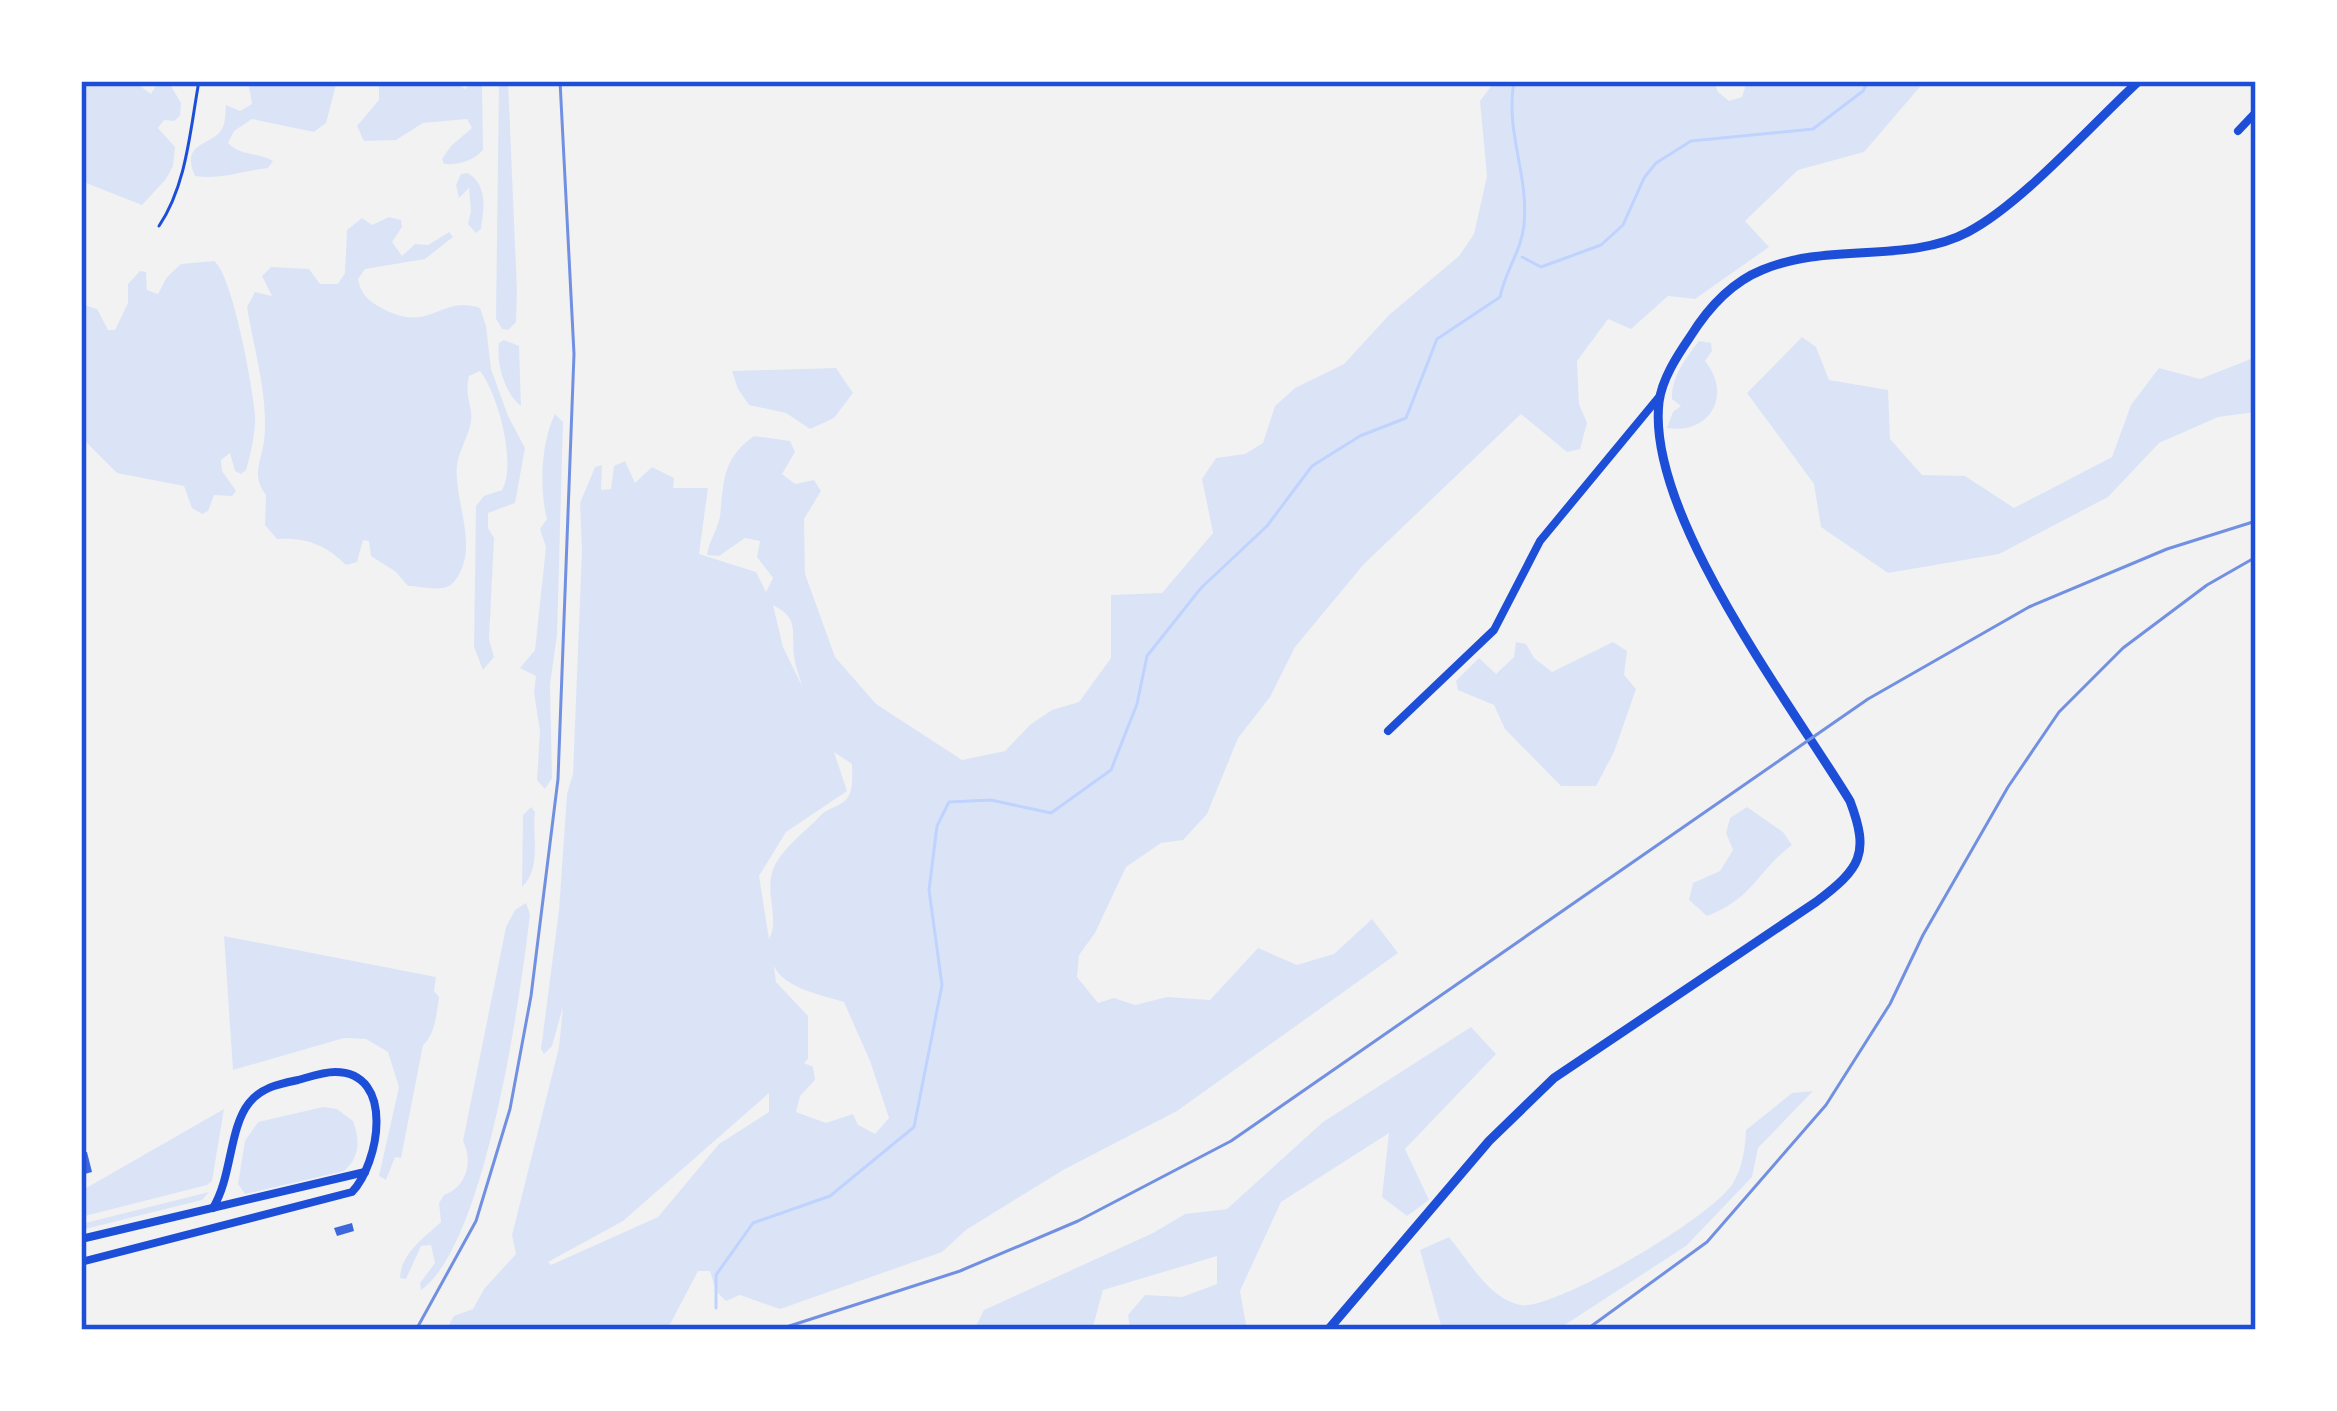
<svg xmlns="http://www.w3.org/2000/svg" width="2337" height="1411" viewBox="0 0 2337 1411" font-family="Manrope,sans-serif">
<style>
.green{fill:#dbe4f7;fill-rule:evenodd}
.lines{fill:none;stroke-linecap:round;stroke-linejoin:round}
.stream{stroke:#bfd3fe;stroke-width:3}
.building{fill:#3d67dc}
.service{stroke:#1d4ed8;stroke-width:3}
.minor{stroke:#1d4ed8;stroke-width:8}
.tertiary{stroke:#1d4ed8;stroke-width:9}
.rail{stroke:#7290e2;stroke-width:3}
.neatline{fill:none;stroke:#1d4ed8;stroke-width:4.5}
</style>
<rect width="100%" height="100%" fill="#f2f2f2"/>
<!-- green -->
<g class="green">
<path d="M 81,81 L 133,81 L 151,94 L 159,81 L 168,81 L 181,103 L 180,116 L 174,121 L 164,120 L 158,128 L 175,147 L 173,166 L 166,179 L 142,205 L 81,181 Z"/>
<path d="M 248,81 L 337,81 L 326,123 L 314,132 L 252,119 L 234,131 L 228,143 C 240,156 257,152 273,161 L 268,168 C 243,171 220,180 195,176 C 179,140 214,147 223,127 C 226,120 225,112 226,105 L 240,111 L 252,104 Z"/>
<path d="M 379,81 L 452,81 L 465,89 L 474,81 L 482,81 L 483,150 C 473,161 459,165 444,164 L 442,159 L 451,146 L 472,128 L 467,119 L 423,123 L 396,140 L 364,141 L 357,126 L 379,100 Z"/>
<path d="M 499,81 L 508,81 L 517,291 L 516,322 L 508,330 L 502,329 L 496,319 Z"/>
<path d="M 1495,81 L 1714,81 L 1718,92 L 1729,101 L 1742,97 L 1747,81 L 1925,81 L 1864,152 L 1798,170 L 1745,221 L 1769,247 L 1695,299 L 1668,296 L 1631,329 L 1608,319 L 1577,361 L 1579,404 L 1587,423 L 1580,449 L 1567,452 L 1521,414 L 1364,564 L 1295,647 L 1270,697 L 1238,738 L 1207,814 L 1183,840 L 1161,843 L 1126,867 L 1095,933 L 1079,955 L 1077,977 L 1098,1003 L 1114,998 L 1135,1005 L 1167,997 L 1210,1000 L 1258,948 L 1297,965 L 1334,954 L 1372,919 L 1398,953 L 1177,1111 L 1063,1170 L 966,1230 L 942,1252 L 780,1309 L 740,1295 L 726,1301 L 716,1291 L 710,1271 L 698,1271 L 667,1330 L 446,1330 L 454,1316 L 473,1309 L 484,1289 L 516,1254 L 512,1235 L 559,1047 L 563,1007 L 552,1046 L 544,1054 L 541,1049 L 559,910 L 567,794 L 573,774 L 582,550 L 580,503 L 595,467 L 602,465 L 601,490 L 611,489 L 614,466 L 625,461 L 635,483 L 652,467 L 674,478 L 673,488 L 708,488 L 699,554 L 756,572 L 766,592 L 773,578 L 757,557 L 760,541 L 745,538 L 719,556 L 707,555 C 709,541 718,529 720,516 C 724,480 722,459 754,436 L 790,441 L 795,452 L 782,474 L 795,484 L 814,480 L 821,491 L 804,519 L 805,574 L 835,657 L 876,704 L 962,760 L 1005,751 L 1031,724 L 1052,710 L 1079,702 L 1111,658 L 1111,595 L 1162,593 L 1213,533 L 1202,479 L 1216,458 L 1245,454 L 1263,443 L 1275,406 L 1295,388 L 1344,364 L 1389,315 L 1459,256 L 1474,234 L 1487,176 L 1480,101 ZM 773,605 C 800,619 791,631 794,656 C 795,666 800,677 802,686 L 783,647 ZM 834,752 L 852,764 C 852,773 853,785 850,793 C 845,807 829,806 820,816 C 806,831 785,846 775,865 C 762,890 781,918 769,939 L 759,876 L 786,832 L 847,791 ZM 774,966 C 784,988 821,995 844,1002 L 870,1061 L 889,1118 L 875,1134 L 858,1125 L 853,1114 L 826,1123 L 796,1112 L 800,1096 L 815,1080 L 813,1067 L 804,1063 L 808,1059 L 808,1016 L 776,982 ZM 769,1093 L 769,1112 L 719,1144 L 658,1217 L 551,1265 L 548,1262 L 623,1221 Z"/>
<path d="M 468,173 C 488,186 484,208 481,229 L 476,233 L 468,224 L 471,211 L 469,188 L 459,198 L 456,185 L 461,174 Z"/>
<path d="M 389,217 L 401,220 L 402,227 L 392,242 L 402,256 L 415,244 L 428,245 L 449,232 L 453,237 L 425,259 L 365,269 L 358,279 C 361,294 367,300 380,307 C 430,336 440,294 480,308 L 486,326 L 491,369 L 508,416 L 525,448 L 515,503 L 488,513 L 488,528 L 494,538 L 489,639 L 494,657 L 483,670 L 474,647 L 476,506 L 484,496 L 502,490 C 517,464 498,394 480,371 L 469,376 C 464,398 473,404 471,421 C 469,436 459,450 457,465 C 453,501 482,550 453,583 C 444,593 421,586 408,586 L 396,572 L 371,556 L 369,541 L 363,540 L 357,562 L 346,565 C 326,545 306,537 277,539 L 265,525 L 266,495 C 251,476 261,462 264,441 C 269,398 254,350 247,307 L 255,292 L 272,296 L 262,276 L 271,267 L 309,269 L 320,284 L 338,284 L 345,273 L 347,230 L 362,218 L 372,225 Z"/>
<path d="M 214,261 C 232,273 253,388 255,414 C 256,431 251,454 246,470 L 241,474 L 235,471 L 230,453 L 221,460 L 222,471 L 236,491 L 232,496 L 214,495 L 208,511 L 202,514 L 192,508 L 184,486 L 117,473 L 81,437 L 81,304 L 97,309 L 108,330 L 115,330 L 128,303 L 128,284 L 140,271 L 146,272 L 147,290 L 158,294 L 167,277 L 181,264 Z"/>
<path d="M 1802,337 L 1816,347 L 1829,380 L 1888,390 L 1890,439 L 1922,475 L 1965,476 L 2014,508 L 2112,457 L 2131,405 L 2159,368 L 2200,379 L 2256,357 L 2256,412 L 2218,417 L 2159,443 L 2108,497 L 1999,554 L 1888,573 L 1821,527 L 1814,484 L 1747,393 Z"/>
<path d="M 504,340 L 519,346 L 521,406 C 505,394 496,364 499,343 Z"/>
<path d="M 1699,341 L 1711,343 L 1712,351 L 1705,361 C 1733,395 1710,435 1667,428 L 1673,412 L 1681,406 L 1672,399 C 1671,377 1686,358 1699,341 Z"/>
<path d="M 836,368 L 853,393 L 834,418 L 810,429 L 786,413 L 749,405 L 738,389 L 732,371 Z"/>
<path d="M 555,414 L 563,422 L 557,635 L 550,685 L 552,778 L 545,789 L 537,780 L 540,731 L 534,693 L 536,676 L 520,668 L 535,650 L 546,547 L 540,529 L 547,519 C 539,489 541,442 555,414 Z"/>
<path d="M 1516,642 L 1526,644 L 1534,658 L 1552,672 L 1613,642 L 1627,651 L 1624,675 L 1636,689 L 1614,752 L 1596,786 L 1561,786 L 1505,729 L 1494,705 L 1458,690 L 1456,681 L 1479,658 L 1496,674 L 1514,657 Z"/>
<path d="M 531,807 L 535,812 C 532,839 542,867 522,887 L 523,815 Z"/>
<path d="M 1747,807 L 1783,832 L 1792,845 C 1756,872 1754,898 1707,916 L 1689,900 L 1693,883 L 1720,871 L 1733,850 L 1726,833 L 1730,818 Z"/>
<path d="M 526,903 L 530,914 C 521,993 486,1245 421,1290 L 420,1283 L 435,1263 L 431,1245 L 421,1246 L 406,1279 L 400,1278 C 401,1253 424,1238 441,1222 L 439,1203 L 444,1195 C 467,1187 473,1161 463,1141 L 506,927 L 515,910 Z"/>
<path d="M 224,936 L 436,977 L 434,991 L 439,997 C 437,1012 435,1035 423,1045 L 401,1158 L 395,1157 L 386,1180 L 379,1176 L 399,1087 L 388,1052 L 366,1039 L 344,1038 L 233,1070 Z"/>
<path d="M 1471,1027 L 1496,1054 L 1405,1149 L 1429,1200 L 1407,1216 L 1382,1197 L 1389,1133 L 1281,1202 L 1240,1291 L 1247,1330 L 1130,1330 L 1128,1315 L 1145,1295 L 1182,1297 L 1217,1284 L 1217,1256 L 1103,1290 L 1092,1330 L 974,1330 L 984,1310 L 1153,1233 L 1185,1214 L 1227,1209 L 1323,1122 Z"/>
<path d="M 1813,1091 L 1758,1148 L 1752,1177 L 1686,1246 L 1557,1330 L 1463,1330 L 1460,1325 L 1442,1329 L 1420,1250 L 1449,1237 C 1469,1261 1489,1299 1521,1305 C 1556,1310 1715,1215 1733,1183 C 1743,1167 1745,1148 1746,1130 L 1792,1093 Z"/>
<path d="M 323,1107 L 337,1109 L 353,1121 C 360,1140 360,1157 344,1171 L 245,1194 L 238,1184 L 245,1141 L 258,1122 Z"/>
<path d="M 224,1109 L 212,1181 L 207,1185 L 81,1217 L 81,1191 Z"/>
<path d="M 209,1192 L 202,1200 L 81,1230 L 81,1224 Z"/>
</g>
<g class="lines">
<!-- stream -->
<g class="stream">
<path d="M 1522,257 L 1541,267 L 1601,245 L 1623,225 L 1644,178 L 1656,163 L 1691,141 L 1813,129 L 1863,91 L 1868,81"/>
<path d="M 716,1308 L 716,1275 L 753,1223 L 830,1196 L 914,1127 L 942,985 L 929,890 L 937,826 L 949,802 L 991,800 L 1051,813 L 1111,770 L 1137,704 L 1147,656 L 1201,588 L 1267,526 L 1312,466 L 1360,436 L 1406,418 L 1437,339 L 1500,297 C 1505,271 1521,252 1524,225 C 1529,174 1505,133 1514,81"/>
</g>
</g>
<!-- building -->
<g class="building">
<path d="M 87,1152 L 92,1172 L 81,1175 L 81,1153 Z"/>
<path d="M 352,1223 L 354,1231 L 337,1236 L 334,1228 Z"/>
</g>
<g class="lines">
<!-- service -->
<path class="service" d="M 159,226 C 187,184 190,130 199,81"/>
<!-- minor -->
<g class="minor">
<path d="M 2238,131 L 2256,112"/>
<path d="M 1388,731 L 1494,630 L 1540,541 L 1659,397"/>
<path d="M 81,1239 L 365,1172"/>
<path d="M 81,1262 L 352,1192 C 379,1164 396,1072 335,1072 C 323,1072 309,1077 298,1080 C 279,1084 262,1087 249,1103 C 229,1128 232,1177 213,1208"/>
</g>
<!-- tertiary -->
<path class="tertiary" d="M 1328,1330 L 1489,1141 L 1554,1078 L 1816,902 C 1861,868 1870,854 1850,801 C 1791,704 1646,514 1659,402 C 1662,379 1677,356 1690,337 C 1708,308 1730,283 1762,270 C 1827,242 1908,264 1968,232 C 2022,204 2092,124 2139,81"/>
<!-- rail -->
<g class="rail">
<path d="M 416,1330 L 476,1221 L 510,1109 L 531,996 L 558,779 L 574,354 L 560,81"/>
<path d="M 777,1330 L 960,1271 L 1078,1221 L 1231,1141 L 1868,699 L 2029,607 L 2167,549 L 2256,521"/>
<path d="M 1586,1330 L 1707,1242 L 1826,1105 L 1890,1004 L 1923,935 L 2008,787 L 2059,712 L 2123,648 L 2207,585 L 2256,557"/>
</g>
</g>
<!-- border -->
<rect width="2337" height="1411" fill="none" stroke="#ffffff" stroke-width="168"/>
<rect x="84" y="84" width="2169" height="1243" class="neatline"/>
</svg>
